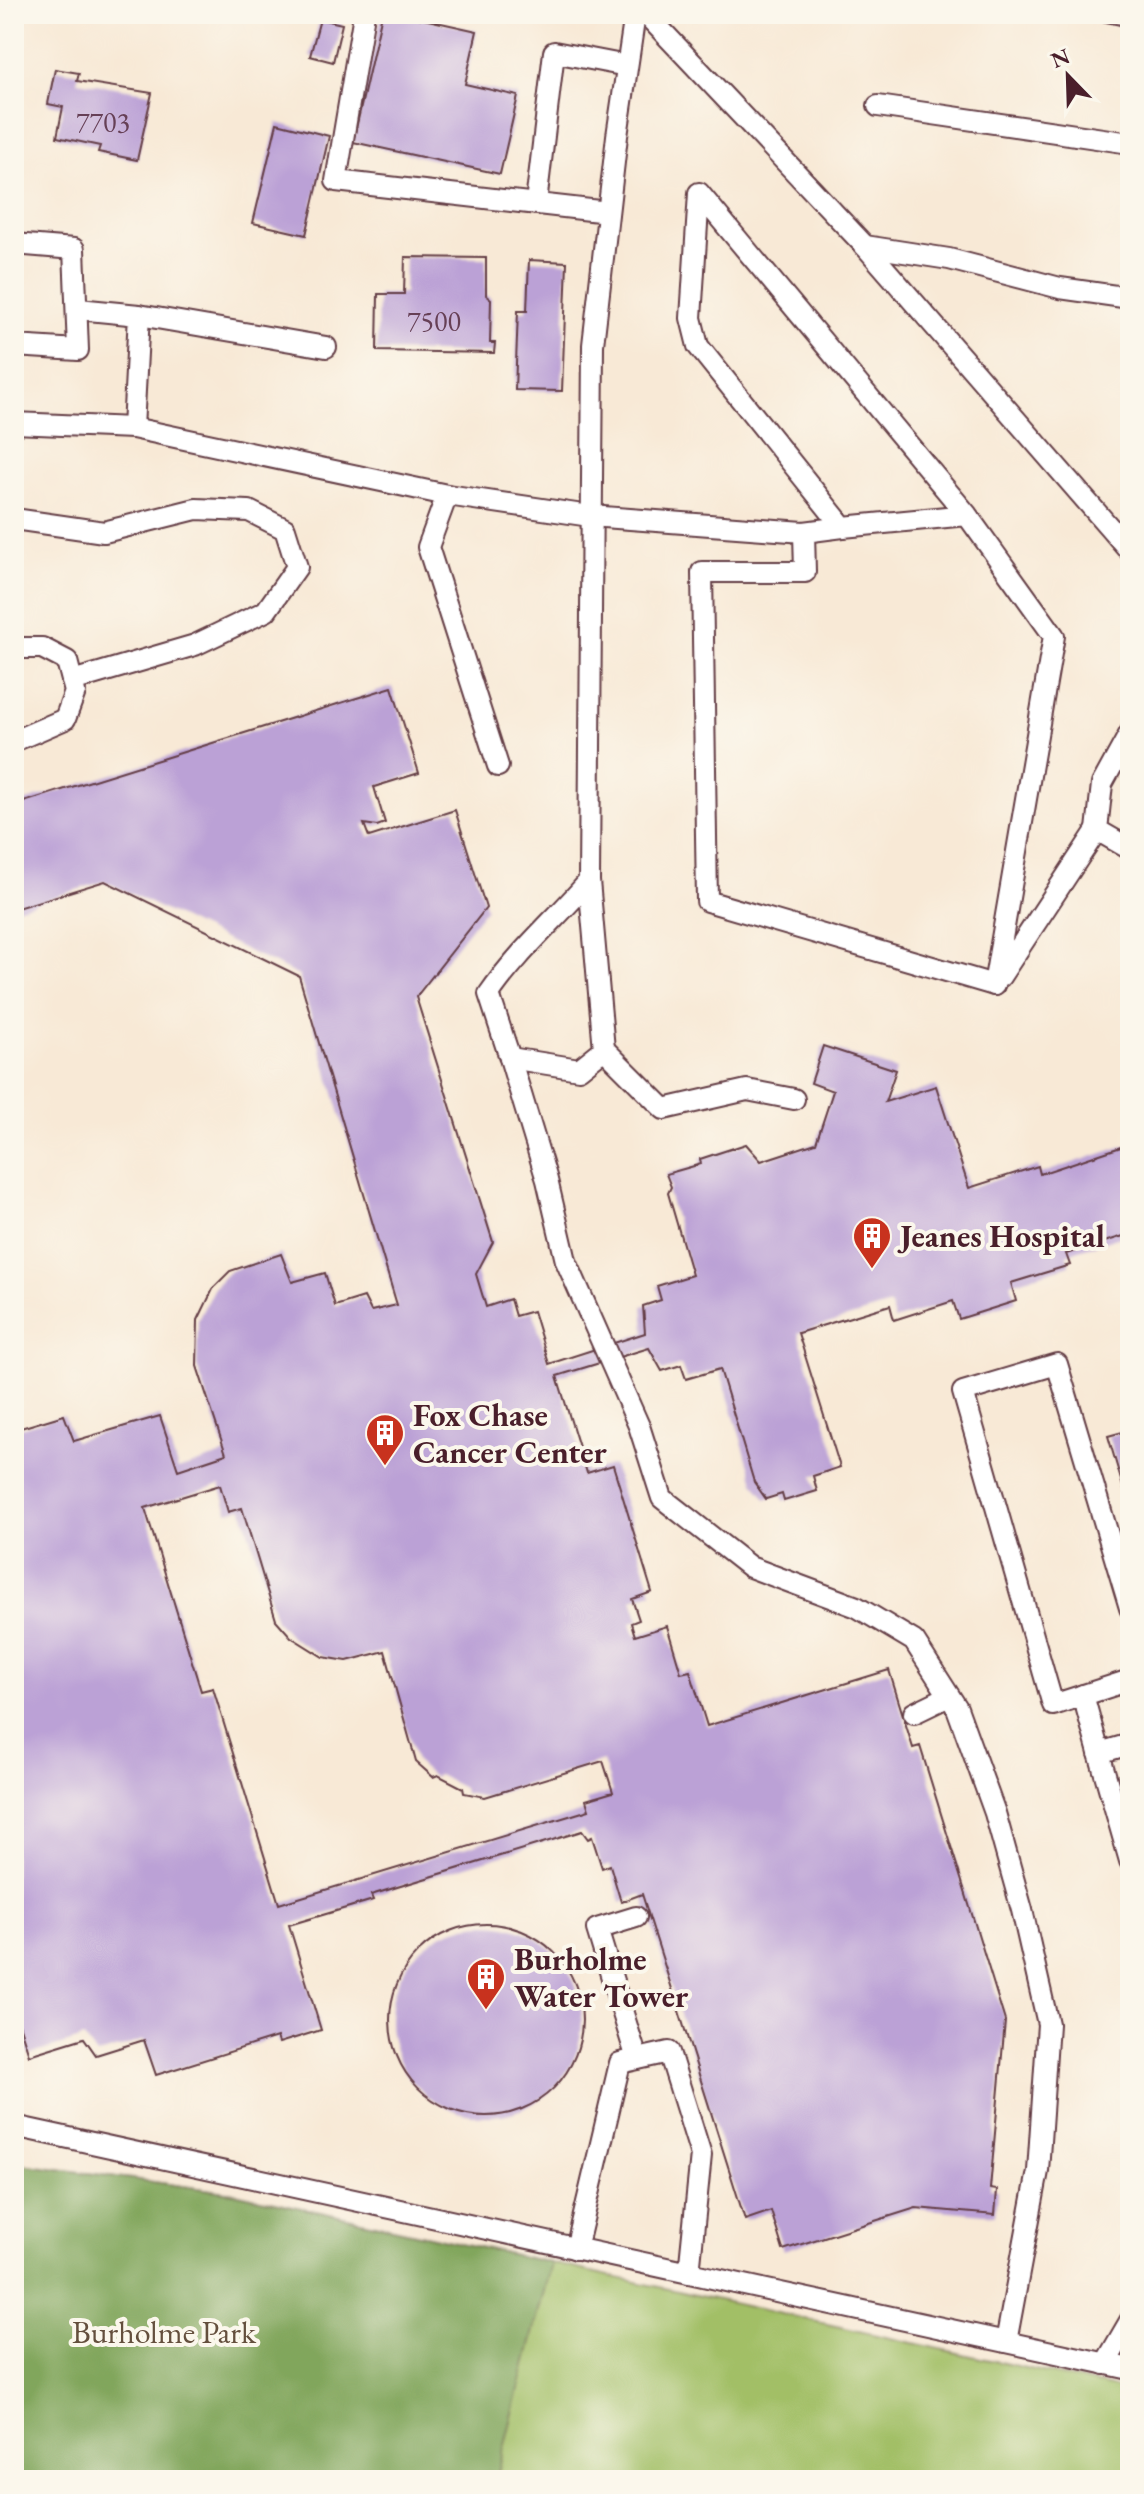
<svg xmlns="http://www.w3.org/2000/svg" width="1144" height="2494" viewBox="0 0 1144 2494" font-family="'EB Garamond',serif">
<style>
.green{fill:#a2bf66;stroke:#766f48;stroke-width:2}
.forest{fill:#81a65b;stroke:#666243;stroke-width:2}
.building{fill:#bba1d6;fill-rule:evenodd}
.lines{fill:none;stroke-linecap:round;stroke-linejoin:round}
.lane-casing{stroke:#643d45;stroke-width:24}
.lane{stroke:#fff;stroke-width:20}
.labels{text-anchor:middle;stroke-width:8;stroke-linejoin:round;paint-order:stroke}
.number-label{font-size:28px;fill:#664056}
.poi-label{font-size:32px;font-weight:bold;fill:#4a1f2b;stroke:#fbf7ec;text-anchor:start}
.park-label{font-size:32px;fill:#644f3d;stroke:#fbf7ec}
</style>
<rect width="100%" height="100%" fill="#fbf7ec"/>
<filter id="ink" filterUnits="userSpaceOnUse"><feTurbulence type="fractalNoise" baseFrequency=".0125" numOctaves="2"/><feDisplacementMap in="SourceGraphic" scale="16" xChannelSelector="R" yChannelSelector="G"/><feConvolveMatrix kernelMatrix="1 2 1 2 8 2 1 2 1" color-interpolation-filters="sRGB"/></filter>
<filter id="wash" filterUnits="userSpaceOnUse"><feTurbulence type="fractalNoise" baseFrequency=".006" numOctaves="4" result="noise"/><feDisplacementMap in="SourceGraphic" scale="32" xChannelSelector="R" yChannelSelector="G"/><feGaussianBlur stdDeviation="1.8" result="paint"/><feColorMatrix in="noise" values="0 0 0 0 0 0 0 0 0 0 0 0 0 0 0 0 0 1.4 0 .05"/><feComposite in="paint" operator="in"/></filter>
<g filter="url(#wash)">
<rect width="100%" height="100%" fill="#f8e9d6"/>
<!-- green -->
<path class="green" d="M 14,2163 L 234,2193 L 1130,2391 L 1130,2480 L 14,2480 Z"/>
<!-- forest -->
<path class="forest" d="M 14,2163 L 234,2193 L 551,2263 L 496,2480 L 14,2480 Z"/>
<g id="blocks">
<!-- building -->
<g class="building">
<path d="M 382,14 L 401,14 L 477,31 L 465,84 L 518,96 L 500,174 L 353,142 Z"/>
<path d="M 1103,14 L 1130,14 L 1130,27 L 1101,21 Z"/>
<path d="M 320,19 L 342,24 L 333,62 L 310,56 Z"/>
<path d="M 55,69 L 79,73 L 77,81 L 152,93 L 137,160 L 98,152 L 100,146 L 57,137 L 63,107 L 48,104 Z"/>
<path d="M 277,123 L 329,136 L 306,235 L 253,223 Z"/>
<path d="M 405,257 L 486,258 L 486,295 L 491,299 L 490,343 L 495,343 L 494,353 L 377,351 L 378,294 L 404,294 Z"/>
<path d="M 529,260 L 567,262 L 562,391 L 515,390 L 518,311 L 527,311 Z"/>
<path d="M 392,687 L 419,773 L 374,787 L 385,823 L 377,826 L 364,824 L 369,837 L 455,810 L 486,908 L 416,997 L 493,1242 L 476,1274 L 486,1307 L 510,1299 L 515,1316 L 533,1311 L 549,1364 L 645,1333 L 643,1306 L 661,1300 L 657,1286 L 692,1275 L 668,1193 L 671,1187 L 666,1174 L 701,1164 L 700,1159 L 746,1144 L 761,1161 L 816,1143 L 833,1091 L 811,1083 L 823,1046 L 896,1070 L 885,1102 L 936,1086 L 969,1188 L 1038,1166 L 1040,1174 L 1130,1144 L 1130,1234 L 1066,1254 L 1070,1265 L 1011,1283 L 1016,1301 L 959,1319 L 953,1301 L 894,1320 L 890,1305 L 798,1333 L 840,1467 L 813,1476 L 817,1491 L 784,1501 L 782,1494 L 766,1499 L 754,1482 L 720,1369 L 686,1379 L 681,1365 L 662,1371 L 649,1348 L 557,1376 L 587,1473 L 613,1465 L 652,1592 L 632,1599 L 639,1620 L 631,1623 L 635,1636 L 667,1626 L 681,1673 L 690,1671 L 707,1726 L 889,1670 L 913,1748 L 920,1746 L 1005,2021 L 990,2189 L 997,2190 L 995,2215 L 916,2208 L 783,2250 L 771,2211 L 745,2220 L 642,1894 L 621,1902 L 610,1865 L 602,1868 L 592,1837 L 588,1839 L 582,1831 L 371,1895 L 373,1900 L 289,1925 L 321,2030 L 279,2043 L 277,2037 L 156,2075 L 144,2040 L 96,2055 L 84,2038 L 29,2055 L 14,2008 L 14,1430 L 64,1415 L 74,1441 L 160,1416 L 178,1470 L 226,1454 L 197,1366 L 198,1320 L 214,1287 L 230,1271 L 281,1254 L 292,1282 L 325,1273 L 335,1306 L 364,1297 L 371,1311 L 397,1305 L 299,976 L 105,881 L 14,909 L 14,805 ZM 220,1485 L 228,1512 L 242,1508 L 276,1620 L 291,1637 L 323,1657 L 347,1661 L 385,1651 L 416,1762 L 433,1777 L 438,1775 L 463,1788 L 464,1793 L 485,1797 L 603,1761 L 613,1792 L 586,1800 L 589,1810 L 279,1904 L 213,1688 L 201,1691 L 145,1508 Z"/>
<path d="M 1130,1430 L 1130,1507 L 1129,1507 L 1108,1436 Z"/>
<circle cx="486" cy="2020" r="96"/>
</g>
</g>
</g>
<g filter="url(#ink)">
<use href="#blocks" fill-opacity="0" stroke="#643d45" stroke-width="2"/>
<g class="lines">
<!-- lane casing -->
<g class="lane-casing">
<g id="lane">
<path d="M 364,14 L 336,181 L 608,212"/>
<path d="M 646,14 L 865,246 L 1130,551"/>
<path d="M 878,106 L 1130,143"/>
<path d="M 536,203 L 554,52 L 627,66"/>
<path d="M 14,244 L 74,249 L 78,350 L 14,346"/>
<path d="M 865,246 L 949,259 L 1060,288 L 1130,298"/>
<path d="M 78,309 L 139,315 L 133,428"/>
<path d="M 139,315 L 326,347"/>
<path d="M 14,423 L 133,428 L 447,495 L 590,516 L 804,532"/>
<path d="M 447,495 L 428,547 L 498,766"/>
<path d="M 967,515 L 843,527 L 698,346 L 691,318 L 699,193 L 967,515 L 1054,636 L 994,985"/>
<path d="M 14,519 L 104,532 L 196,509 L 249,511 L 285,529 L 297,567 L 266,611 L 195,645 L 72,681"/>
<path d="M 843,527 L 804,532 L 805,572 L 702,572 L 707,901 L 994,985"/>
<path d="M 14,648 L 42,648 L 67,661 L 75,692 L 65,719 L 14,741"/>
<path d="M 1130,733 L 1102,784 L 1097,830 L 1130,849"/>
<path d="M 589,881 C 556,919 517,953 489,994 L 510,1058 L 579,1069 L 604,1049 L 589,881 L 593,345 L 617,136 L 635,14"/>
<path d="M 1000,977 L 1097,830"/>
<path d="M 604,1049 L 664,1109 L 747,1090 L 794,1099"/>
<path d="M 510,1058 L 547,1180 L 566,1261 L 639,1426 L 662,1498 L 750,1567 L 857,1607 L 914,1641 L 957,1708 L 995,1813 L 1022,1910 L 1048,2024 L 1038,2171 L 1006,2342"/>
<path d="M 1130,1608 L 1057,1364 L 963,1392 L 1053,1705 L 1130,1680"/>
<path d="M 1083,1695 L 1099,1753"/>
<path d="M 914,1713 L 949,1696"/>
<path d="M 1130,1744 L 1099,1753 L 1130,1861"/>
<path d="M 636,1917 L 597,1929 L 637,2059"/>
<path d="M 14,2126 L 1130,2369"/>
<path d="M 576,2249 L 620,2063 L 669,2052 L 701,2155 L 689,2273"/>
<path d="M 1105,2364 L 1130,2321"/>
</g>
</g>
<!-- lane -->
<use href="#lane" class="lane"/>
</g>
</g>
<!-- icons -->
<defs>
<g id="building-pin" transform="scale(2)"><path d="M0 17L-7.5 6A9.5 9.5 0 1 1 7.5 6Z" fill="#c8321e" stroke="#fbf7ec"/><path d="M-4-6H4V6H1V3H-1V6H-4ZM-2.5-4.3h1.7v1.8h-1.7ZM.8-4.3h1.7v1.8H.8ZM-2.5-1h1.7V.8h-1.7ZM.8-1h1.7V.8H.8Z" fill="#fff"/></g>
</defs>
<g fill-rule="evenodd">
<use href="#building-pin" x="872" y="1236"/>
<use href="#building-pin" x="385" y="1433"/>
<use href="#building-pin" x="486" y="1977"/>
</g>
<g class="labels">
<!-- number labels -->
<g class="number-label">
<text x="103" y="132">7703</text>
<text x="434" y="331">7500</text>
</g>
<!-- poi labels -->
<g class="poi-label">
<text x="900" y="1247">Jeanes Hospital</text>
<text x="413" y="1426">Fox Chase<tspan x="413" dy="37">Cancer Center</tspan></text>
<text x="514" y="1970">Burholme<tspan x="514" dy="37">Water Tower</tspan></text>
</g>
<!-- park labels -->
<g class="park-label">
<text x="164" y="2343">Burholme Park</text>
</g>
</g>
<!-- margin -->
<rect width="1144" height="2494" fill="none" stroke="#fbf7ec" stroke-width="48"/>
<!-- north arrow -->
<g transform="translate(1068 76) rotate(337)" stroke="#fbf7ec" stroke-width="6" paint-order="stroke">
<path d="M0-6L14 30L0 20L-14 30Z" fill="#4a1f2b"/>
<text y="-12" font-size="22" font-weight="bold" text-anchor="middle" fill="#4a1f2b">N</text>
</g>
</svg>
